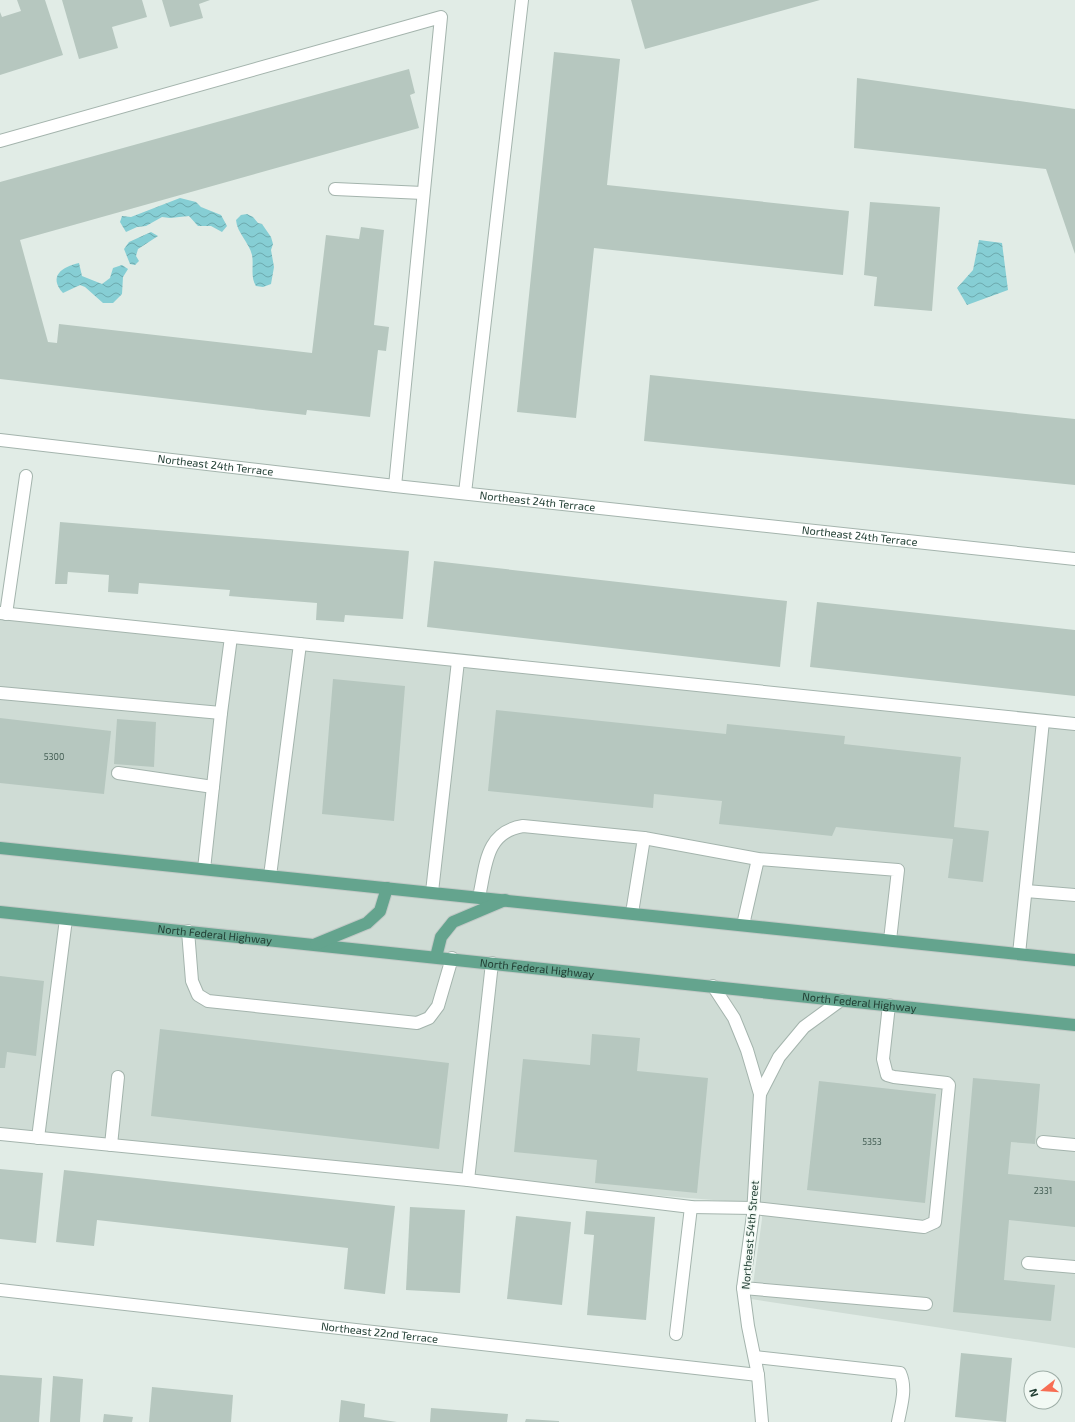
<svg xmlns="http://www.w3.org/2000/svg" width="1075" height="1422" viewBox="0 0 1075 1422" font-family="'Exo 2',sans-serif">
<style>
.built{fill:#cfdcd5}
.water{fill:url(#water-waves)}
.building{fill:#b6c7bf}
.lines{fill:none;stroke-linecap:round;stroke-linejoin:round}
.service-casing{stroke:#a4b4ad;stroke-width:14}
.minor-casing{stroke:#a4b4ad;stroke-width:14}
.primary-casing{stroke:#c1c9c6;stroke-width:14}
.service{stroke:#fff;stroke-width:12}
.minor{stroke:#fff;stroke-width:12}
.primary{stroke:#64a48e;stroke-width:12}
.labels{text-anchor:middle;stroke-width:3;stroke-linejoin:round;paint-order:stroke}
.number-label{font-size:9px;fill:#466056}
.street-label{font-size:11px;fill:#213e33;stroke:#f2f9f4}
</style>
<defs>
<pattern id="water-waves" width="16" height="10" patternUnits="userSpaceOnUse"><rect width="16" height="10" fill="#86ced4"/><path d="M0 5q4-4 8 0t8 0" fill="none" stroke="#6da9ad"/></pattern>
</defs>
<rect width="100%" height="100%" fill="#e1ece6"/>
<!-- built -->
<path class="built" d="M 0,614 L 1075,724 L 1075,1348 L 751,1299 L 762,1219 L 762,1204 L 468,1180 L 0,1134 Z"/>
<!-- water -->
<g class="water">
<path d="M 180,198 L 196,202 L 201,207 L 221,215 L 227,226 L 222,232 L 211,226 L 198,226 L 189,216 L 170,218 L 162,217 L 146,226 L 137,227 L 126,232 L 120,222 L 122,216 L 131,217 Z"/>
<path d="M 247,214 L 253,217 L 258,223 L 262,224 L 271,237 L 273,244 L 271,250 L 274,267 L 271,284 L 263,287 L 256,286 C 250,277 254,265 252,255 C 249,242 237,233 236,220 L 241,215 Z"/>
<path d="M 151,232 L 158,236 L 138,249 L 136,256 L 139,261 L 135,265 L 130,264 L 124,249 L 129,242 Z"/>
<path d="M 979,240 L 1002,243 L 1008,290 L 967,305 L 957,288 L 973,270 Z"/>
<path d="M 79,263 L 82,276 L 102,284 L 110,278 L 113,268 L 122,265 L 128,269 L 123,277 L 122,294 L 113,303 L 103,303 L 85,287 L 80,285 L 63,293 C 48,276 62,267 79,263 Z"/>
</g>
<!-- building -->
<g class="building">
<path d="M 17,0 L 45,0 L 63,55 L 0,75 L 0,12 L 2,17 L 21,11 Z"/>
<path d="M 62,0 L 142,0 L 147,17 L 112,27 L 118,48 L 79,59 Z"/>
<path d="M 162,0 L 210,0 L 199,4 L 203,18 L 170,27 Z"/>
<path d="M 631,0 L 820,0 L 645,49 Z"/>
<path d="M 554,52 L 620,59 L 607,185 L 849,211 L 843,275 L 594,248 L 576,418 L 517,412 Z"/>
<path d="M 409,69 L 415,93 L 410,95 L 419,128 L 20,240 L 48,342 L 57,343 L 59,324 L 312,353 L 326,235 L 359,239 L 361,227 L 384,230 L 374,325 L 389,327 L 386,351 L 378,350 L 370,417 L 307,410 L 306,415 L 0,379 L 0,182 Z"/>
<path d="M 857,78 L 1075,109 L 1075,254 L 1046,169 L 854,148 Z"/>
<path d="M 870,202 L 940,207 L 932,311 L 874,306 L 877,277 L 864,275 Z"/>
<path d="M 650,375 L 1075,419 L 1075,485 L 644,441 Z"/>
<path d="M 60,522 L 409,551 L 403,619 L 345,615 L 344,622 L 316,620 L 317,603 L 229,596 L 230,590 L 139,583 L 138,594 L 108,592 L 109,575 L 68,572 L 67,584 L 55,584 Z"/>
<path d="M 434,561 L 787,601 L 780,667 L 427,627 Z"/>
<path d="M 817,602 L 1075,630 L 1075,696 L 810,667 Z"/>
<path d="M 333,679 L 405,686 L 394,821 L 322,814 Z"/>
<path d="M 496,710 L 726,734 L 727,724 L 845,736 L 844,744 L 961,757 L 954,827 L 989,831 L 983,882 L 948,878 L 953,839 L 836,827 L 832,836 L 719,824 L 722,801 L 654,794 L 653,808 L 488,791 Z"/>
<path d="M 0,718 L 111,731 L 104,794 L 0,783 Z"/>
<path d="M 117,719 L 156,722 L 154,767 L 114,764 Z"/>
<path d="M 0,976 L 44,981 L 36,1056 L 7,1052 L 5,1068 L 0,1068 Z"/>
<path d="M 160,1029 L 449,1063 L 439,1149 L 151,1116 Z"/>
<path d="M 592,1034 L 640,1038 L 637,1071 L 708,1078 L 697,1193 L 595,1183 L 597,1160 L 514,1152 L 523,1059 L 590,1065 Z"/>
<path d="M 973,1078 L 1040,1084 L 1035,1144 L 1011,1142 L 1008,1174 L 1075,1181 L 1075,1227 L 1009,1220 L 1004,1280 L 1055,1285 L 1051,1321 L 953,1312 Z"/>
<path d="M 819,1081 L 936,1094 L 925,1203 L 807,1190 Z"/>
<path d="M 0,1169 L 43,1173 L 36,1243 L 0,1239 Z"/>
<path d="M 64,1170 L 395,1206 L 385,1294 L 344,1289 L 348,1248 L 97,1220 L 94,1246 L 56,1242 Z"/>
<path d="M 410,1207 L 465,1210 L 460,1293 L 406,1290 Z"/>
<path d="M 586,1211 L 655,1217 L 646,1320 L 587,1315 L 594,1235 L 584,1234 Z"/>
<path d="M 516,1216 L 571,1222 L 562,1305 L 507,1299 Z"/>
<path d="M 961,1353 L 1012,1358 L 1006,1422 L 955,1417 Z"/>
<path d="M 0,1375 L 42,1378 L 39,1422 L 0,1422 Z"/>
<path d="M 53,1376 L 83,1379 L 80,1422 L 50,1422 Z"/>
<path d="M 152,1387 L 233,1395 L 231,1422 L 149,1422 Z"/>
<path d="M 341,1400 L 365,1404 L 364,1417 L 397,1422 L 339,1422 Z"/>
<path d="M 431,1408 L 508,1414 L 507,1422 L 430,1422 Z"/>
<path d="M 104,1414 L 133,1417 L 132,1422 L 103,1422 Z"/>
<path d="M 526,1419 L 559,1421 L 559,1422 L 525,1422 Z"/>
</g>
<g class="lines">
<!-- service casing -->
<g class="service-casing">
<g id="service">
<path d="M 0,141 L 441,17 L 395,486"/>
<path d="M 335,189 L 423,193"/>
<path d="M 465,493 L 522,0"/>
<path d="M 0,613 L 1075,724"/>
<path d="M 6,614 L 26,476"/>
<path d="M 0,693 L 221,713 L 231,637"/>
<path d="M 118,773 L 213,787"/>
<path d="M 644,838 L 758,859 L 898,870 L 890,940"/>
<path d="M 204,869 L 221,713"/>
<path d="M 270,876 L 300,644"/>
<path d="M 1026,891 L 1075,895"/>
<path d="M 432,892 L 458,661"/>
<path d="M 479,897 C 486,866 485,832 523,826 L 644,838 L 632,913"/>
<path d="M 743,925 L 758,859"/>
<path d="M 188,931 L 192,981 L 198,995 L 208,1001 L 417,1023 L 429,1018 L 438,1006 L 452,958"/>
<path d="M 1019,954 L 1043,721"/>
<path d="M 0,1134 L 468,1180 L 691,1207 L 754,1208 L 924,1227 L 935,1222 L 949,1085 L 947,1083 L 894,1077 L 887,1075 L 883,1059 L 889,1005"/>
<path d="M 38,1138 L 66,919"/>
<path d="M 1043,1142 L 1075,1145"/>
<path d="M 111,1145 L 118,1077"/>
<path d="M 468,1180 L 492,963"/>
<path d="M 1028,1263 L 1075,1267"/>
<path d="M 743,1288 L 926,1304"/>
<path d="M 676,1334 L 691,1207"/>
<path d="M 755,1357 L 900,1373 C 907,1389 901,1405 898,1422"/>
</g>
</g>
<!-- minor casing -->
<g class="minor-casing">
<g id="minor">
<path id="s1" d="M 0,440 L 395,486 L 1075,559"/>
<path d="M 713,986 L 734,1018 L 747,1050 L 760,1094 L 753,1215 L 743,1288 L 748,1326 L 758,1375 L 762,1422"/>
<path d="M 760,1094 L 779,1057 L 804,1027 L 841,1000"/>
<path id="s2" d="M 0,1290 L 758,1375"/>
</g>
</g>
<!-- primary casing -->
<g class="primary-casing">
<g id="primary">
<path d="M 0,848 L 1075,960"/>
<path id="s3" d="M 0,912 L 1075,1025"/>
<path d="M 316,944 L 367,923 L 380,911 L 387,888"/>
<path d="M 436,957 L 441,937 L 453,922 L 505,900"/>
</g>
</g>
<!-- service -->
<use href="#service" class="service"/>
<!-- minor -->
<use href="#minor" class="minor"/>
<!-- primary -->
<use href="#primary" class="primary"/>
</g>
<g class="labels">
<!-- number labels -->
<g class="number-label">
<text x="54" y="760">5300</text>
<text x="872" y="1145">5353</text>
<text x="1043" y="1194">2331</text>
</g>
<!-- street labels -->
<g class="street-label">
<text dy="4" stroke="none"><textPath href="#s1" startOffset="217">Northeast 24th Terrace</textPath></text>
<text dy="4" stroke="none"><textPath href="#s1" startOffset="541">Northeast 24th Terrace</textPath></text>
<text dy="4" stroke="none"><textPath href="#s1" startOffset="865">Northeast 24th Terrace</textPath></text>
<text dy="4" stroke="none"><textPath href="#s3" startOffset="216">North Federal Highway</textPath></text>
<text dy="4" stroke="none"><textPath href="#s3" startOffset="540">North Federal Highway</textPath></text>
<text dy="4" stroke="none"><textPath href="#s3" startOffset="864">North Federal Highway</textPath></text>
<text transform="translate(750 1235) rotate(-85)" y="4">Northeast 54th Street</text>
<text dy="4" stroke="none"><textPath href="#s2" startOffset="382">Northeast 22nd Terrace</textPath></text>
</g>
</g>
<!-- north arrow -->
<g transform="translate(1043 1390) rotate(253)"><circle r="19" fill="#f2f9f4" stroke="#9eaea7"/>
<path d="M0-3L7 15L0 10L-7 15Z" fill="#f76e54"/>
<text y="-6" font-size="11" font-weight="bold" text-anchor="middle" fill="#213e33">N</text>
</g>
</svg>
